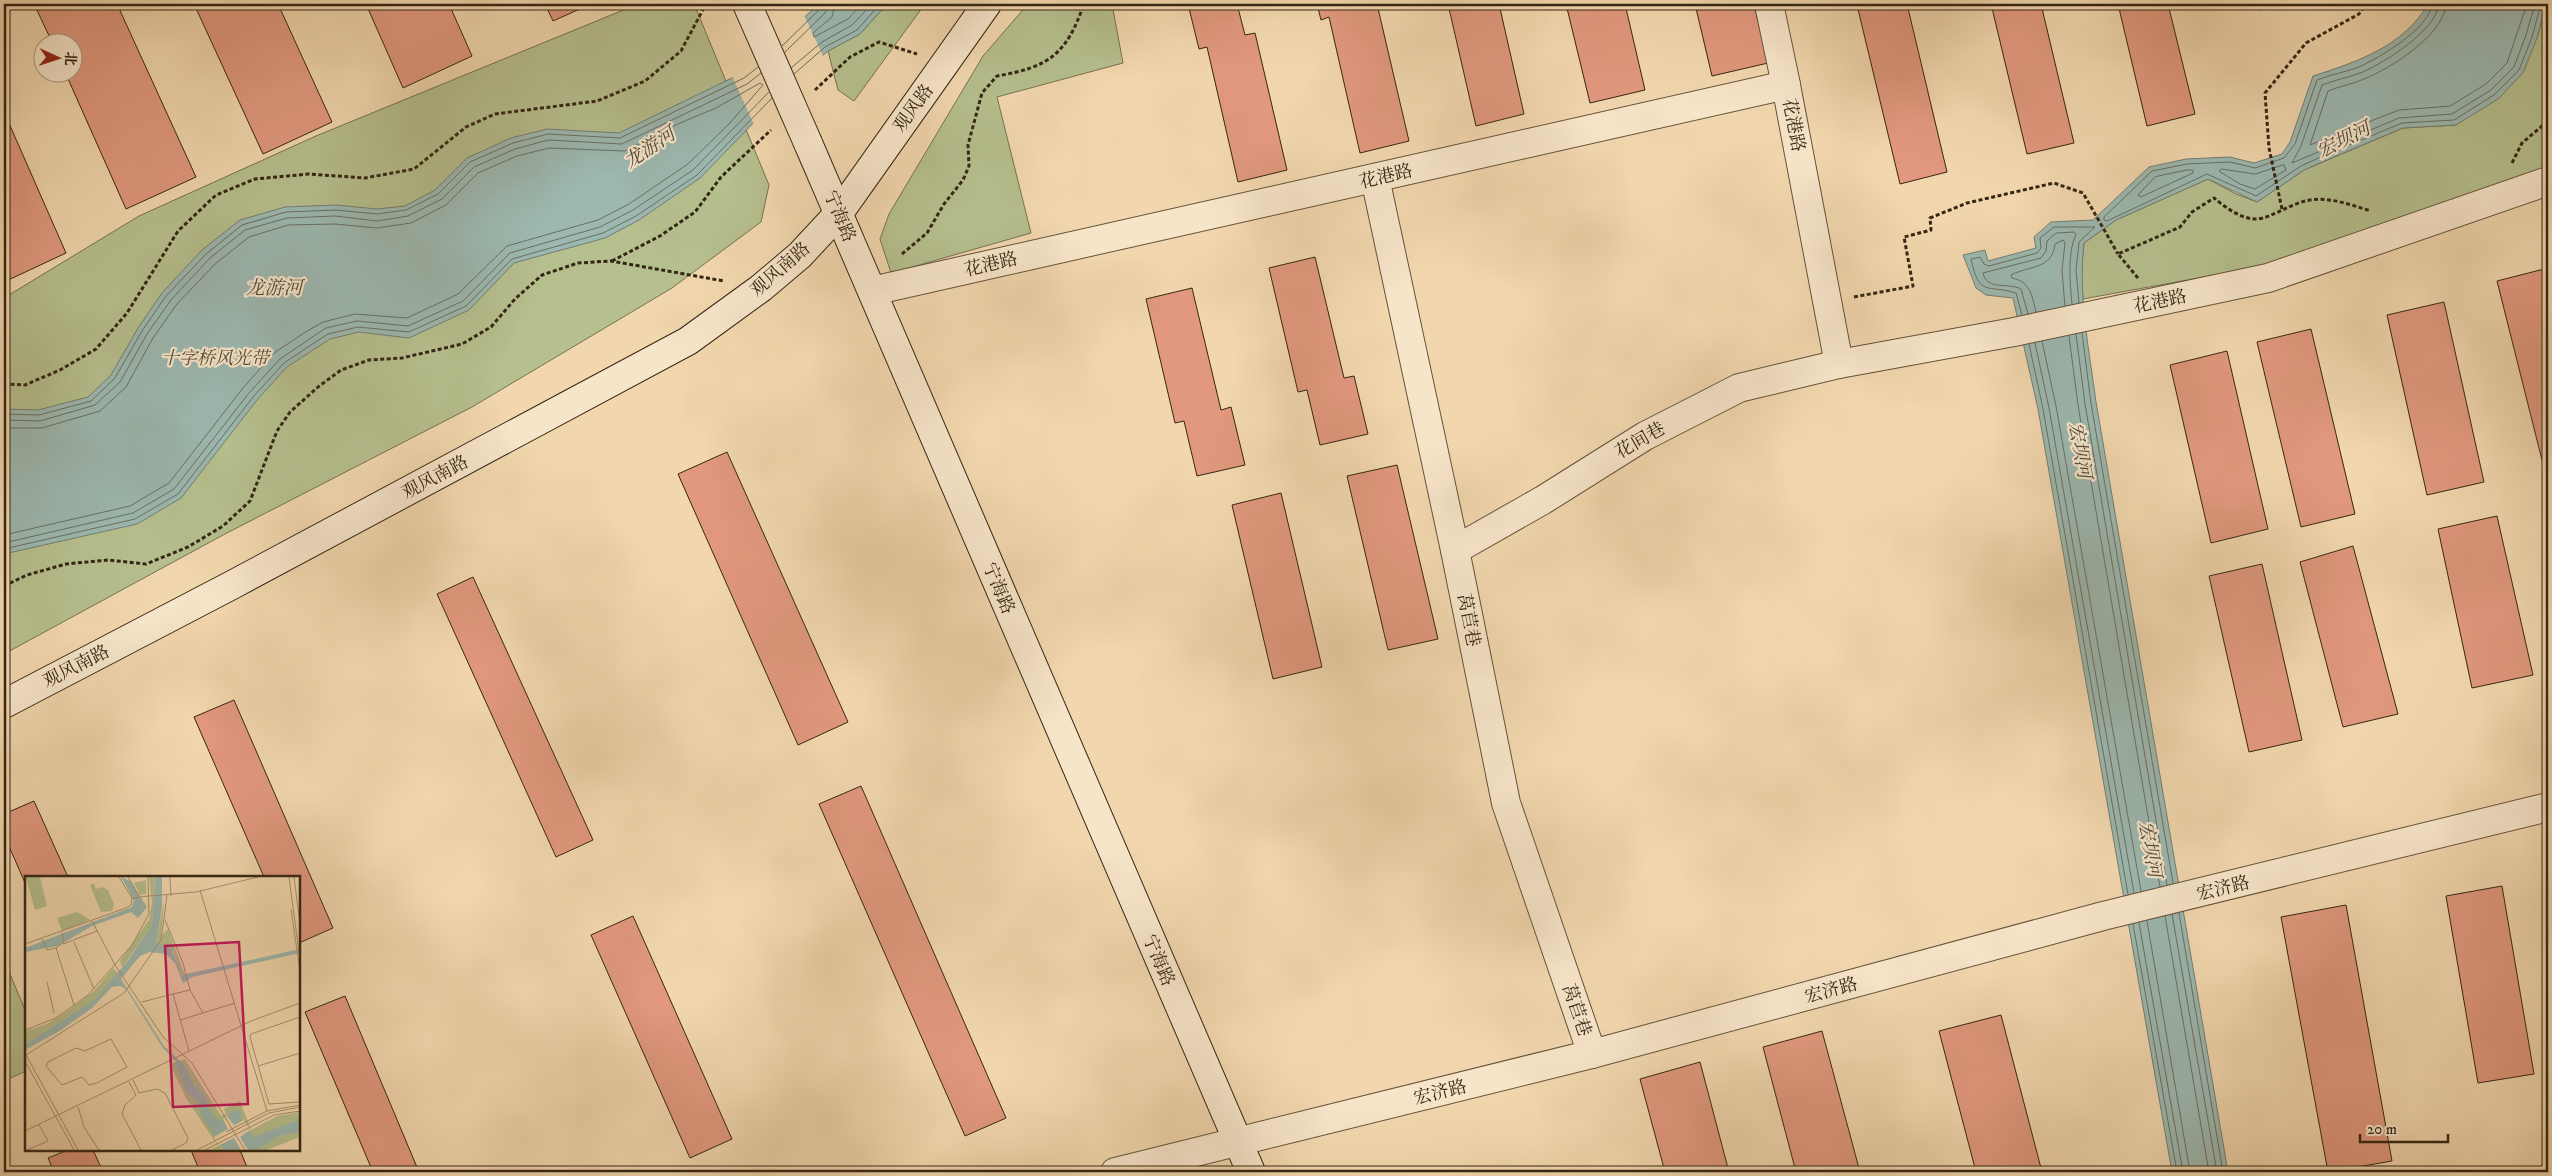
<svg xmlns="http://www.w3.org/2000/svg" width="2552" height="1176" viewBox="0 0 2552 1176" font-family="'IM FELL DW Pica','Noto Serif SC',serif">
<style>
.green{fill:#b6bf8e;stroke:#757251}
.water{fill:#9cb8b0;stroke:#727e72}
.pier{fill:#f2d7ae}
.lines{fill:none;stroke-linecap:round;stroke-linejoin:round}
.shore{stroke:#686f62;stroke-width:1}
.building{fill:#e1987e;stroke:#342614}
.street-casing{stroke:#64523a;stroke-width:30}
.secondary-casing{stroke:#342614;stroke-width:30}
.path{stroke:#342614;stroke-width:3;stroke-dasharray:4 2.5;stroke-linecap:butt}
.street{stroke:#f7e5ca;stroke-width:28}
.secondary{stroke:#f7e5ca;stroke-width:28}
.secondary-bridge-casing{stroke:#342614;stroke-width:30;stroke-linecap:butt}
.secondary-bridge{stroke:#f7e5ca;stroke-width:28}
.labels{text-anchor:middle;stroke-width:4.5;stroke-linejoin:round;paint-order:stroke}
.street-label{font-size:18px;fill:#342614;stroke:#f7e5ca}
.park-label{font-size:18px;font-style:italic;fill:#544c32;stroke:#f7e5ca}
.water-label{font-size:19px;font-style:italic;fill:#4e4a3b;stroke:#f7e5ca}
.inset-road{fill:none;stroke:#a69070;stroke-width:1}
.view{fill:#c2185b;fill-opacity:0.15;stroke:#c2185b;stroke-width:2.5}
.inset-edge{fill:none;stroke:#342614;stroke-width:2.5}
</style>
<rect width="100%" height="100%" fill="#f2d7ae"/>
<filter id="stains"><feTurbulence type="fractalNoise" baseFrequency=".004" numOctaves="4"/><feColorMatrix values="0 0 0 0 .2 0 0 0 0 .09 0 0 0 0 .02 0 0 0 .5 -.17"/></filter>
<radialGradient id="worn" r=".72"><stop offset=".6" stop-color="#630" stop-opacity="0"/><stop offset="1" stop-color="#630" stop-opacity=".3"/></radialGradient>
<!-- green -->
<g class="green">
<path d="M 638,4 L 694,4 L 769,185 L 761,222 L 672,288 L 472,407 L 223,535 L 4,654 L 4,298 L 139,216 L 316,136 Z"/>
<path d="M 887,4 L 925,4 L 854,101 L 838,90 L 828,51 L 860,34 Z"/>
<path d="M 1028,4 L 1112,4 L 1123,63 L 997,97 L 1031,233 L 891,273 L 880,239 L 889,214 L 983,56 Z"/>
<path d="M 2546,4 L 2548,4 L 2548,172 L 2473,201 L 2253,268 L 2083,299 L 2081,270 L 2084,243 L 2116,220 L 2208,179 L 2236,194 L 2257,202 L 2304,170 L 2403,128 L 2456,125 L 2537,38 Z"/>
<path d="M 4,960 L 26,1012 L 26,1071 L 4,1081 Z"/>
</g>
<!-- water -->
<g class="water">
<path d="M 819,4 L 887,4 L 860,34 L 828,51 L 799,76 L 700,178 L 639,220 L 605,238 L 514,263 L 469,310 L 409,338 L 359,332 L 330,339 L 287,367 L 257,400 L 181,498 L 137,524 L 4,554 L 4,409 L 38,410 L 88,397 L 111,375 L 138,328 L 162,293 L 202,250 L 240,220 L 285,207 L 336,205 L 377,209 L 405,206 L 435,190 L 467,158 L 511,138 L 547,129 L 619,133 L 742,73 Z"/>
<path d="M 2428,4 L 2546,4 L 2537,38 L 2523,73 L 2498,99 L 2456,125 L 2403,128 L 2327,160 L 2304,170 L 2257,202 L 2208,179 L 2116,220 L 2084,243 C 2078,296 2089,349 2096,402 L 2228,1172 L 2172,1172 L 2038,409 L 2013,298 L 1986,295 L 1976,288 L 1963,255 L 1985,250 L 1988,261 L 2036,248 L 2034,237 L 2051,222 L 2093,220 L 2149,167 L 2186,159 L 2230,157 L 2254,163 L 2282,154 L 2290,142 L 2313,76 C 2357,62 2404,46 2428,4 Z"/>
</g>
<!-- pier -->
<path class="pier" d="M 803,13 L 824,58 L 801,78 L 755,127 L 732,76 L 769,49 Z"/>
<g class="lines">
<!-- shore -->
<g class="shore">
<path d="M 835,4 L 832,17 L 813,33 L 814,37 L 848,19 L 862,4"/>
<path d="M 2432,4 C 2430,28 2382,56 2361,66 C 2348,72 2331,74 2317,80 L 2295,144 L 2284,158 L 2255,168 L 2230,162 L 2187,164 L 2152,171 L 2104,217 L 2104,220 L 2107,221 L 2207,174 L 2256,196 L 2301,166 L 2325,155 L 2402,123 L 2454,120 L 2494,95 L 2519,70 L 2532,37 L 2541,4"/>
<path d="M 2439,4 C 2437,30 2385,62 2363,72 C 2350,77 2335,80 2322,85 L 2301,146 L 2292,163 L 2399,118 L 2452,114 L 2491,90 L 2514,67 L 2526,35 L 2535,4"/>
<path d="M 2446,4 C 2445,34 2390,69 2364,79 C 2353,84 2340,86 2328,91 L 2310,145 L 2399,110 L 2450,106 L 2486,84 L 2507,63 L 2527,4"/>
<path d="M 782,46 L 820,9 L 821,4"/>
<path d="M 785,52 L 825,13 L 828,4"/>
<path d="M 791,68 L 822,42 L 852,25 L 872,4"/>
<path d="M 794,74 L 825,47 L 857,30 L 880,4"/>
<path d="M 2284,165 L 2286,170 L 2255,189 L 2240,184 L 2219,171 L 2221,169 L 2255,174 Z"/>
<path d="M 2187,170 L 2193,170 L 2193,173 L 2141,197 L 2138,195 L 2155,177 Z"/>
<path d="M 2036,312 C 2032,296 2031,282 2012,278 L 2011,275 C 2030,265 2052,270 2055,244 L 2063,240 L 2065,243 L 2062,271 L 2065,306"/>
<path d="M 2028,314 L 2021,289 C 2008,282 1987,291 1983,273 L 2041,258 L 2046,251 L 2047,241 L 2056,233 L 2074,232 L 2076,234 C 2067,254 2070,282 2072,304"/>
<path d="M 2022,315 L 2016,293 C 1988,284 1979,298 1971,259 L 1980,257 L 1984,264 L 1989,266 L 2037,253 L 2041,248 L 2040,238 L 2054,227 L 2095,227 L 2079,242 L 2076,270 L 2079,303"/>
<path d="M 2082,333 L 2091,403 L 2173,883"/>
<path d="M 2076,334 L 2085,404 L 2167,885"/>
<path d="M 2069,336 L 2078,405 L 2160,887"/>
<path d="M 2042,341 L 2056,406 L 2141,891"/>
<path d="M 2035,343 L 2049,408 L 2134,893"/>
<path d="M 2029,344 L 2043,409 L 2128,894"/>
<path d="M 4,414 L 39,415 L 91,401 L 115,378 L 142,331 L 166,296 L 206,254 L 242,225 L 286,212 L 335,210 L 377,214 L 406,210 L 438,194 L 470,162 L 513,143 L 548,134 L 620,138 L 744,78 L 758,67"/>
<path d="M 4,420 L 40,421 L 95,405 L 120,382 L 147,334 L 171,300 L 210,258 L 245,230 L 287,218 L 335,216 L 377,221 L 408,216 L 442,199 L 474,167 L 515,149 L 548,140 L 622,144 L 747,84 L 761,73"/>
<path d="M 4,428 L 42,428 L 100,411 L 126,387 L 153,338 L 177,304 L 215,264 L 249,237 L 288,225 L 335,224 L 377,228 L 411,223 L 446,205 L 478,173 L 517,156 L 549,148 L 625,151 L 680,123 L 716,108 L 760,83 L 763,85 L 729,124 L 688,164 L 629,204 L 598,220 L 507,246 L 458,294 L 407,318 L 355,314 L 323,322 L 304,333 L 274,353 L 243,388 L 169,483 L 130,506 L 4,535"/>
<path d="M 4,543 L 133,513 L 174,489 L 249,393 L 280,359 L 308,340 L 326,328 L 357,321 L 408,326 L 463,301 L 510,253 L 600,227 L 633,210 L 693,170 L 769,92"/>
<path d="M 4,549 L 135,519 L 178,494 L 253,397 L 284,363 L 311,345 L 328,334 L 358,327 L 409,332 L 466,306 L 512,259 L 603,233 L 636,216 L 697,175 L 772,98"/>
<path d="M 2179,913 L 2223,1172"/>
<path d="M 2172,914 L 2217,1172"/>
<path d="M 2165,916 L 2209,1172"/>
<path d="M 2147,921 L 2190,1172"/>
<path d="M 2139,923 L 2183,1172"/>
<path d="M 2133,924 L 2177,1172"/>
</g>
</g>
<!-- building -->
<g class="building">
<path d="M 34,4 L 117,4 L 196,177 L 126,209 L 65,72 L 72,72 L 72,42 L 52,42 Z"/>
<path d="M 194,4 L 278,4 L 332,122 L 263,154 Z"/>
<path d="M 366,4 L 449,4 L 472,56 L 403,88 Z"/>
<path d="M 545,4 L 591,4 L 553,21 Z"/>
<path d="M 1188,4 L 1237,4 L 1245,35 L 1255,33 L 1287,170 L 1238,182 L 1207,47 L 1199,49 Z"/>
<path d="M 1317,4 L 1366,4 L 1367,6 L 1377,4 L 1409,141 L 1360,153 L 1329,17 L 1321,20 Z"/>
<path d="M 1448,4 L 1499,4 L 1524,114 L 1476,126 Z"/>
<path d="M 1566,4 L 1625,4 L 1645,90 L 1590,103 Z"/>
<path d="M 1695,4 L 1754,4 L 1768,63 L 1712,76 Z"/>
<path d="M 1839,4 L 1907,4 L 1947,172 L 1900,184 L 1857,5 L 1841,9 Z"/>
<path d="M 1991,4 L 2041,4 L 2074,143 L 2027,154 Z"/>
<path d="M 2118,4 L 2168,4 L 2195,114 L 2147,126 Z"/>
<path d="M 2258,4 L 2286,4 L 2259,10 Z"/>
<path d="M 4,112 L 66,253 L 4,282 Z"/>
<path d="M 1315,257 L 1344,378 L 1354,376 L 1368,434 L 1320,445 L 1307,390 L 1298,392 L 1269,268 Z"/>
<path d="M 2548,268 L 2548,458 L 2542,460 L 2497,281 Z"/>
<path d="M 1192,288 L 1221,410 L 1231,407 L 1245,465 L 1197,476 L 1184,421 L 1175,423 L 1146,299 Z"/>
<path d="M 2444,302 L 2484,482 L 2427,495 L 2387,315 Z"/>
<path d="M 2311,329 L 2355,514 L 2301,527 L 2257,342 Z"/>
<path d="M 2227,351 L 2268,529 L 2211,543 L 2170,365 Z"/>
<path d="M 727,452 L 848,722 L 798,745 L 678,474 Z"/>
<path d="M 1397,465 L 1438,639 L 1388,650 L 1347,476 Z"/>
<path d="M 1281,493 L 1322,667 L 1273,679 L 1232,505 Z"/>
<path d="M 2497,516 L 2533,675 L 2472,688 L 2438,529 Z"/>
<path d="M 2353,546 L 2398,714 L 2343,727 L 2300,562 Z"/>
<path d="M 2262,564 L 2302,740 L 2249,752 L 2209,576 Z"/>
<path d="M 473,577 L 593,840 L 556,857 L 437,594 Z"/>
<path d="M 234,700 L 333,928 L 299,943 L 299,877 L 264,877 L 194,717 Z"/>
<path d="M 861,786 L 1006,1118 L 965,1136 L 819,804 Z"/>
<path d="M 34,801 L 68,877 L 26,877 L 26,885 L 4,835 L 4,814 Z"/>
<path d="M 2502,886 L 2534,1074 L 2478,1083 L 2446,896 Z"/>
<path d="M 2346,905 L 2392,1161 L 2328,1172 L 2281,917 Z"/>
<path d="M 633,916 L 732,1139 L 690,1158 L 591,935 Z"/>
<path d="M 345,996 L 419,1172 L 373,1172 L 305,1012 Z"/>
<path d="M 2001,1015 L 2042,1172 L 1976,1172 L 1939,1031 Z"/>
<path d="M 1822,1031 L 1860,1172 L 1796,1172 L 1763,1047 Z"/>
<path d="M 1700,1062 L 1729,1172 L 1665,1172 L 1640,1079 Z"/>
<path d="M 68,1150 L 93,1150 L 103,1172 L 54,1172 L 48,1158 Z"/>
<path d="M 191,1150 L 240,1150 L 249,1172 L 200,1172 Z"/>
<path d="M 2548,1169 L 2548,1172 L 2531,1172 Z"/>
</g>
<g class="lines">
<!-- street casing -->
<g class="street-casing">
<g id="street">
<path d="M 1769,4 L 1786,85"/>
<path d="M 1375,178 L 1455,550 L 1506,803 L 1592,1054"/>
<path d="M 872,291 L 1786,85 L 1839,364 L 2014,332 L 2268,278 L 2548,181"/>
<path d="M 1455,550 L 1543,500 L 1645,436 L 1739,388 L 1839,364"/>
<path d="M 1115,1172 L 1592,1054 L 2103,916 L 2548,807"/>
</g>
</g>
<!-- secondary casing -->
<g class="secondary-casing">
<g id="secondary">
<path d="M 808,143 L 1251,1172"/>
<path d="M 4,704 L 232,585 L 688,341 L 761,288 L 800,255 L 839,213 L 987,4"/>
</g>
</g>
<!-- path -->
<g class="path">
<path d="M 815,90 L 850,57 L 879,42 L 917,54"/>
<path d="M 2512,163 L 2522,143 L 2548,121"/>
<path d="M 2282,209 L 2269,148 L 2265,93 L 2306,43 L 2359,14 L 2366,4"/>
<path d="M 902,254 L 927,233 L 944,204 L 963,180 L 969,166 L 968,145 L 982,93 L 997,76 C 1049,67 1066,55 1084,4"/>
<path d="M 612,261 L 660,236 L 695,212 L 721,177 L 771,130"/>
<path d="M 2138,278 L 2118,254 L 2180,227 L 2192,212 L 2214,198 C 2226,208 2246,223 2263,218 C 2279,213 2293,203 2310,200 C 2331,197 2351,205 2371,211"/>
<path d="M 1854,297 L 1913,286 L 1904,237 L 1931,230 L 1930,218 L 1967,203 L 2054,183 L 2083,193 L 2118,254"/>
<path d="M 4,384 L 25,385 L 60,370 L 96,349 L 127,313 L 178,231 L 216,195 L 255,179 L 309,174 L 365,178 L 414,169 L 466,127 L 495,114 L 597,101 L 645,81 L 681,51 L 706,4"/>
<path d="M 4,586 L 27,575 L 66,564 L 108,560 L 146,564 L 188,547 L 223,526 L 250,501 L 277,431 L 290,412 L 318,387 L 341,370 L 369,360 L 402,358 L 462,344 L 491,327 L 515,299 L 542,275 L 578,263 L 611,261 L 724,281"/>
</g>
<!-- street -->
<use href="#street" class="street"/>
<!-- secondary -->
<use href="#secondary" class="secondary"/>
<!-- secondary-bridge casing -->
<g class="secondary-bridge-casing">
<path id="secondary-bridge" d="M 747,4 L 808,143"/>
</g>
<!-- secondary-bridge -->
<use href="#secondary-bridge" class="secondary-bridge"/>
</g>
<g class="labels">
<!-- street labels -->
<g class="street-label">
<text transform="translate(913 108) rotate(-54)" y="6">观风路</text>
<text transform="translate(1794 125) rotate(79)" y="6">花港路</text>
<text transform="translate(1386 176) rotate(-13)" y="6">花港路</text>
<text transform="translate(840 216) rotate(67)" y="6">宁海路</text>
<text transform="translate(991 264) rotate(-13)" y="6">花港路</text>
<text transform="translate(780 269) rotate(-41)" y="6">观风南路</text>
<text transform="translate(2160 301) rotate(-12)" y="6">花港路</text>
<text transform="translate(1640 440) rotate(-30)" y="6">花间巷</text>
<text transform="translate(435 477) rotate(-28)" y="6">观风南路</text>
<text transform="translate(999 588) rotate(67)" y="6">宁海路</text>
<text transform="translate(1469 620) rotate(79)" y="6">莴苣巷</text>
<text transform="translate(76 666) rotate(-27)" y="6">观风南路</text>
<text transform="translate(2223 888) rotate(-14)" y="6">宏济路</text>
<text transform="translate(1159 960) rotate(67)" y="6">宁海路</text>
<text transform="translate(1831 990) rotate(-15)" y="6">宏济路</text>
<text transform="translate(1577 1010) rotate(71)" y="6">莴苣巷</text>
<text transform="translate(1440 1092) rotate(-14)" y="6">宏济路</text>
</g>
<!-- park labels -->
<g class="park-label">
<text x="215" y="364">十字桥风光带</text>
</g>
<!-- water labels -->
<g class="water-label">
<text transform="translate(2343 139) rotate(-27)" y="7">宏坝河</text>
<text transform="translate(649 147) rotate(-34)" y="7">龙游河</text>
<text x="274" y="294">龙游河</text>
<text transform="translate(2081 450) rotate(80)" y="7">宏坝河</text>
<text transform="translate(2151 849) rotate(80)" y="7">宏坝河</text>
</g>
</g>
<!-- overview -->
<g transform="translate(25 876)">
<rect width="275" height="275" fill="#f2d7ae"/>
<path d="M 1,1 L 15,1 L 22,30 L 10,34 ZM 124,1 L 131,1 L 127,49 L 97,92 L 95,85 L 124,44 L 127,27 ZM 121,4 L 121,18 L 115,19 L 109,7 ZM 69,7 L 71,13 L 77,11 L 83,14 L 89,28 L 87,35 L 76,36 L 65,9 ZM 139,25 L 136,60 L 143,53 L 160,99 L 155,97 L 148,76 L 131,67 ZM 52,36 L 65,44 L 37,55 L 32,42 ZM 88,92 L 93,97 L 68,125 L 0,168 L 0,155 L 22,148 L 40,137 L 69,115 ZM 160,183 L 196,240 L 201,238 L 199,233 L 215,225 L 226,254 L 252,240 L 275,236 L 275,261 L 242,274 L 185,274 L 193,270 L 161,222 L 145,188 Z" fill="#b6bf8e"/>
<path d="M 96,1 L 105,5 L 122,31 L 113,42 L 106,36 L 67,50 L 33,70 L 0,76 L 0,72 L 107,31 L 109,24 ZM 131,1 L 137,1 L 137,31 L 131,67 L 146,73 L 157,99 L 275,73 L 275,77 L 167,101 L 158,107 L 150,87 L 141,78 L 125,76 L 115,80 L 96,103 L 139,170 L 160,190 L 169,210 L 179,218 L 185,235 L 193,244 L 198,245 L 209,234 L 216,236 L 217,245 L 229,261 L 275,243 L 271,246 L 275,248 L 275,256 L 257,259 L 232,273 L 199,274 L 175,237 L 173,225 L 161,216 L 150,184 L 138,172 L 101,113 L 95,110 L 87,111 L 67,132 L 36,154 L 0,174 L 0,168 L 68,125 L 102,86 L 127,49 Z" fill="#9cb8b0"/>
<path d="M 202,240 L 209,249 L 219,244 L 225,254 L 215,261 L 223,274 L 216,274 L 209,262 L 193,270 L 189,261 L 203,253 L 198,243 Z" fill="#f2d7ae"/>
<path class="inset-road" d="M 94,1 L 107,22M 103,1 L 114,20M 145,1 L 146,20M 264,1 L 275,83M 269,1 L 275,48M 175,14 L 242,235M 124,20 L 171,16 L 233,1M 107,22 L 123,20M 266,33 L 275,95M 140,44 L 158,87 L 165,114 L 148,118 L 164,175M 67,45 L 90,89 L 138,161 L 167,187 L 220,274M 17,63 L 22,74 L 31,72 L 39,66 L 37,56M 49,66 L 69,113M 0,68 L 101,32 L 106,29 L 107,22M 38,68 L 72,55M 31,72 L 49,129M 22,106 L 29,137M 165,114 L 178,137M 117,126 L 148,118M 275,141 L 226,158 L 225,161 L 244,228 L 275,226M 155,144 L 210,127M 0,154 L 31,142 L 63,119 L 107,69 L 124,38 L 123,1M 86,163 L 102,191 L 72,207 L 64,209 L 57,201 L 37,209 L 21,190 L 23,186 L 51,172 L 60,175 ZM 0,177 L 53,274M 1,179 L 99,117 L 136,64 L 142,19M 0,185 L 49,274M 233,190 L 275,177M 108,204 L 114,217 L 132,213 L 140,217 L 163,262 L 161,267 L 147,274M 104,206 L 111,219 L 100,229 L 97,238 L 116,274M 53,231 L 59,251 L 74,274M 0,255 L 226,145 L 275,127M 201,256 L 242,235 L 275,229M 2,274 L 23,265 L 14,249M 172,274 L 244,237 L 275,231M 180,274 L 249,239 L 275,235"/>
<path class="view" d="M 214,66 L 223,228 L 148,231 L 140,70 Z"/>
<rect width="275" height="275" class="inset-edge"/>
</g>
<!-- margin -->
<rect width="2552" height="1176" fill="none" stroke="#f2d7ae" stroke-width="20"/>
<rect x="5" y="5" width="2542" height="1166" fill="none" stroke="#342614" stroke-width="2.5"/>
<rect x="10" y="10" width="2532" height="1156" fill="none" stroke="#342614"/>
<!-- north arrow -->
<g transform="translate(58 58) rotate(93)"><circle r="24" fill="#f7e5ca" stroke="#a99981"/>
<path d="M0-4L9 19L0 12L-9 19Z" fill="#8f2418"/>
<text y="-8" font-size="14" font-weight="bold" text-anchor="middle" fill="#342614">北</text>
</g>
<!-- scale -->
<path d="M2360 1134v8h88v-8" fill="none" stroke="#342614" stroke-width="2.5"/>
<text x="2367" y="1134" font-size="15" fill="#342614" stroke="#f7e5ca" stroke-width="4" paint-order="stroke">20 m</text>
<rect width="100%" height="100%" filter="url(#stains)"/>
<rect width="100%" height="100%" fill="url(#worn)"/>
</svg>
